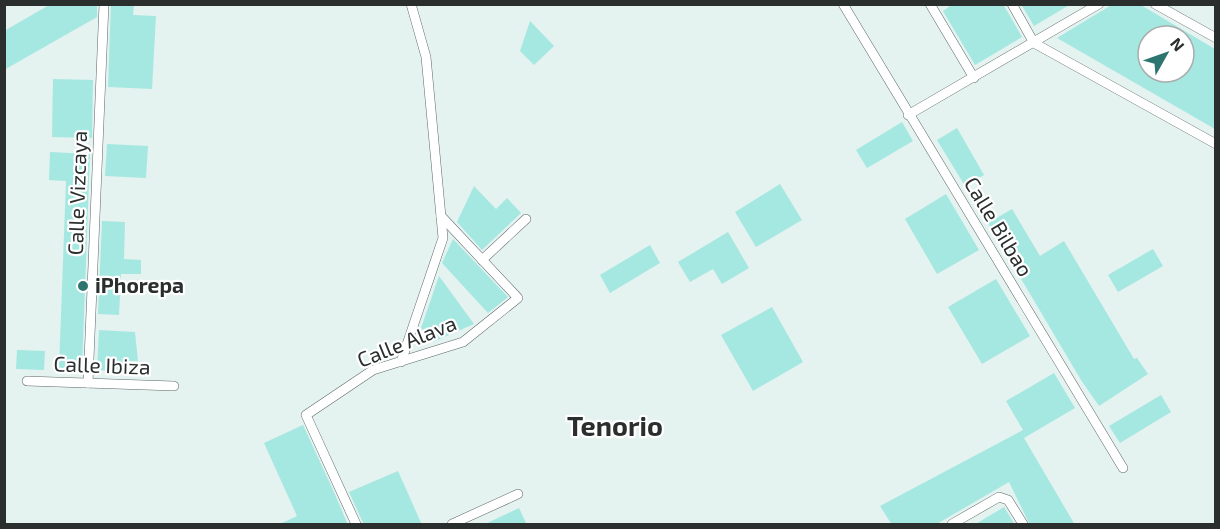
<svg xmlns="http://www.w3.org/2000/svg" width="1220" height="529" viewBox="0 0 1220 529" font-family="'Exo 2',sans-serif">
<style>
.building{fill:#a5e8e1;fill-rule:evenodd}
.lines{fill:none;stroke-linecap:round;stroke-linejoin:round}
.street-casing{stroke:#5d6867;stroke-width:10}
.street{stroke:#fff;stroke-width:9}
.poi-dot{fill:#2d7670;stroke:#fff;stroke-width:2}
.labels{text-anchor:middle;stroke-width:4.5;stroke-linejoin:round;paint-order:stroke}
.street-label{font-size:21px;fill:#2a2f2e;stroke:#fff}
.poi-label{font-size:21px;font-weight:bold;fill:#2a2f2e;stroke:#fff;text-anchor:start}
.district-label{font-size:27px;font-weight:bold;fill:#2a2f2e;stroke:#fff}
</style>
<rect width="100%" height="100%" fill="#e4f2f0"/>
<!-- building -->
<g class="building">
<path d="M 51,4 L 97,4 L 97,17 L 4,70 L 4,31 Z"/>
<path d="M 111,4 L 134,4 L 133,15 L 156,16 L 152,89 L 108,87 Z"/>
<path d="M 953,4 L 1003,4 L 1022,37 L 975,65 L 943,11 Z"/>
<path d="M 1021,4 L 1071,4 L 1034,26 Z"/>
<path d="M 1113,4 L 1139,4 L 1215,49 L 1215,129 L 1057,38 ZM 1148,36 L 1184,36 L 1184,72 L 1148,72 Z"/>
<path d="M 530,21 L 554,46 L 534,65 L 520,51 Z"/>
<path d="M 53,79 L 93,80 L 92,138 L 52,137 Z"/>
<path d="M 902,122 L 913,141 L 867,168 L 856,150 Z"/>
<path d="M 957,128 L 984,175 L 965,186 L 937,140 Z"/>
<path d="M 107,144 L 148,146 L 146,178 L 105,176 Z"/>
<path d="M 50,152 L 90,154 L 82,369 L 59,368 L 66,181 L 49,180 Z"/>
<path d="M 780,184 L 802,220 L 756,247 L 735,212 Z"/>
<path d="M 474,186 L 496,209 L 507,198 L 521,213 L 482,250 L 457,222 Z"/>
<path d="M 946,194 L 979,250 L 937,274 L 905,219 Z"/>
<path d="M 1012,209 L 1040,256 L 1064,241 L 1134,359 L 1137,358 L 1148,374 L 1099,406 L 1081,380 L 988,223 Z"/>
<path d="M 102,221 L 125,222 L 124,259 L 141,260 L 141,274 L 121,274 L 119,315 L 98,314 Z"/>
<path d="M 728,232 L 749,268 L 722,284 L 713,269 L 690,282 L 678,262 Z"/>
<path d="M 453,239 L 508,297 L 488,313 L 442,263 Z"/>
<path d="M 650,245 L 660,263 L 610,293 L 600,275 Z"/>
<path d="M 1153,249 L 1163,266 L 1118,292 L 1108,275 Z"/>
<path d="M 439,276 L 474,324 L 433,342 L 421,328 Z"/>
<path d="M 996,279 L 1030,336 L 982,364 L 948,307 Z"/>
<path d="M 772,307 L 803,362 L 753,391 L 721,335 Z"/>
<path d="M 99,330 L 135,332 L 138,361 L 126,361 L 126,372 L 97,370 Z"/>
<path d="M 17,350 L 45,351 L 44,370 L 16,369 Z"/>
<path d="M 1054,373 L 1075,408 L 1024,438 L 1075,525 L 1030,525 L 1009,482 L 935,525 L 892,525 L 880,506 L 1023,430 L 1006,401 Z"/>
<path d="M 1161,395 L 1171,412 L 1120,443 L 1109,426 Z"/>
<path d="M 303,425 L 333,490 L 348,525 L 278,525 L 297,516 L 264,443 Z"/>
<path d="M 398,471 L 422,525 L 364,525 L 349,492 Z"/>
<path d="M 1004,507 L 1015,525 L 974,525 Z"/>
<path d="M 519,508 L 527,525 L 483,525 Z"/>
</g>
<g class="lines">
<!-- street casing -->
<g class="street-casing">
<g id="street">
<path d="M 843,4 L 1123,468"/>
<path d="M 930,4 L 974,78"/>
<path d="M 1012,4 L 1034,43 L 1216,144"/>
<path d="M 1155,4 L 1216,38"/>
<path d="M 908,115 L 1099,4"/>
<path d="M 482,260 L 526,219"/>
<path d="M 401,362 L 443,238 L 426,57 L 411,4"/>
<path d="M 27,381 L 174,386"/>
<path d="M 88,383 L 104,4"/>
<path d="M 356,524 L 306,415 L 373,370 L 463,342 L 518,298 L 441,216"/>
<path d="M 452,524 L 518,494"/>
<path d="M 952,524 L 999,497 L 1008,500 L 1023,524"/>
</g>
</g>
<!-- street -->
<use href="#street" class="street"/>
</g>
<!-- markers -->
<circle class="poi-dot" cx="83" cy="286" r="6"/>
<g class="labels">
<!-- street labels -->
<g class="street-label">
<text transform="translate(78 193) rotate(-88)" y="7">Calle Vizcaya</text>
<text transform="translate(998 227) rotate(59)" y="7">Calle Bilbao</text>
<text transform="translate(407 342) rotate(-22)" y="7">Calle Alava</text>
<text transform="translate(102 366) rotate(2)" y="7">Calle Ibiza</text>
</g>
<!-- poi labels -->
<g class="poi-label">
<text x="95" y="293">iPhorepa</text>
</g>
<!-- district labels -->
<g class="district-label">
<text x="615" y="436">Tenorio</text>
</g>
</g>
<!-- border -->
<rect width="1220" height="529" fill="none" stroke="#2a2f2e" stroke-width="12"/>
<!-- north arrow -->
<g transform="translate(1166 54) rotate(50)"><circle r="28" fill="#ffffff" stroke="#aaacab" stroke-width="1.5"/>
<path d="M0-4.5L10 22L0 15L-10 22Z" fill="#2d7670"/>
<text y="-9" font-size="16" font-weight="bold" text-anchor="middle" fill="#2a2f2e">N</text>
</g>
</svg>
